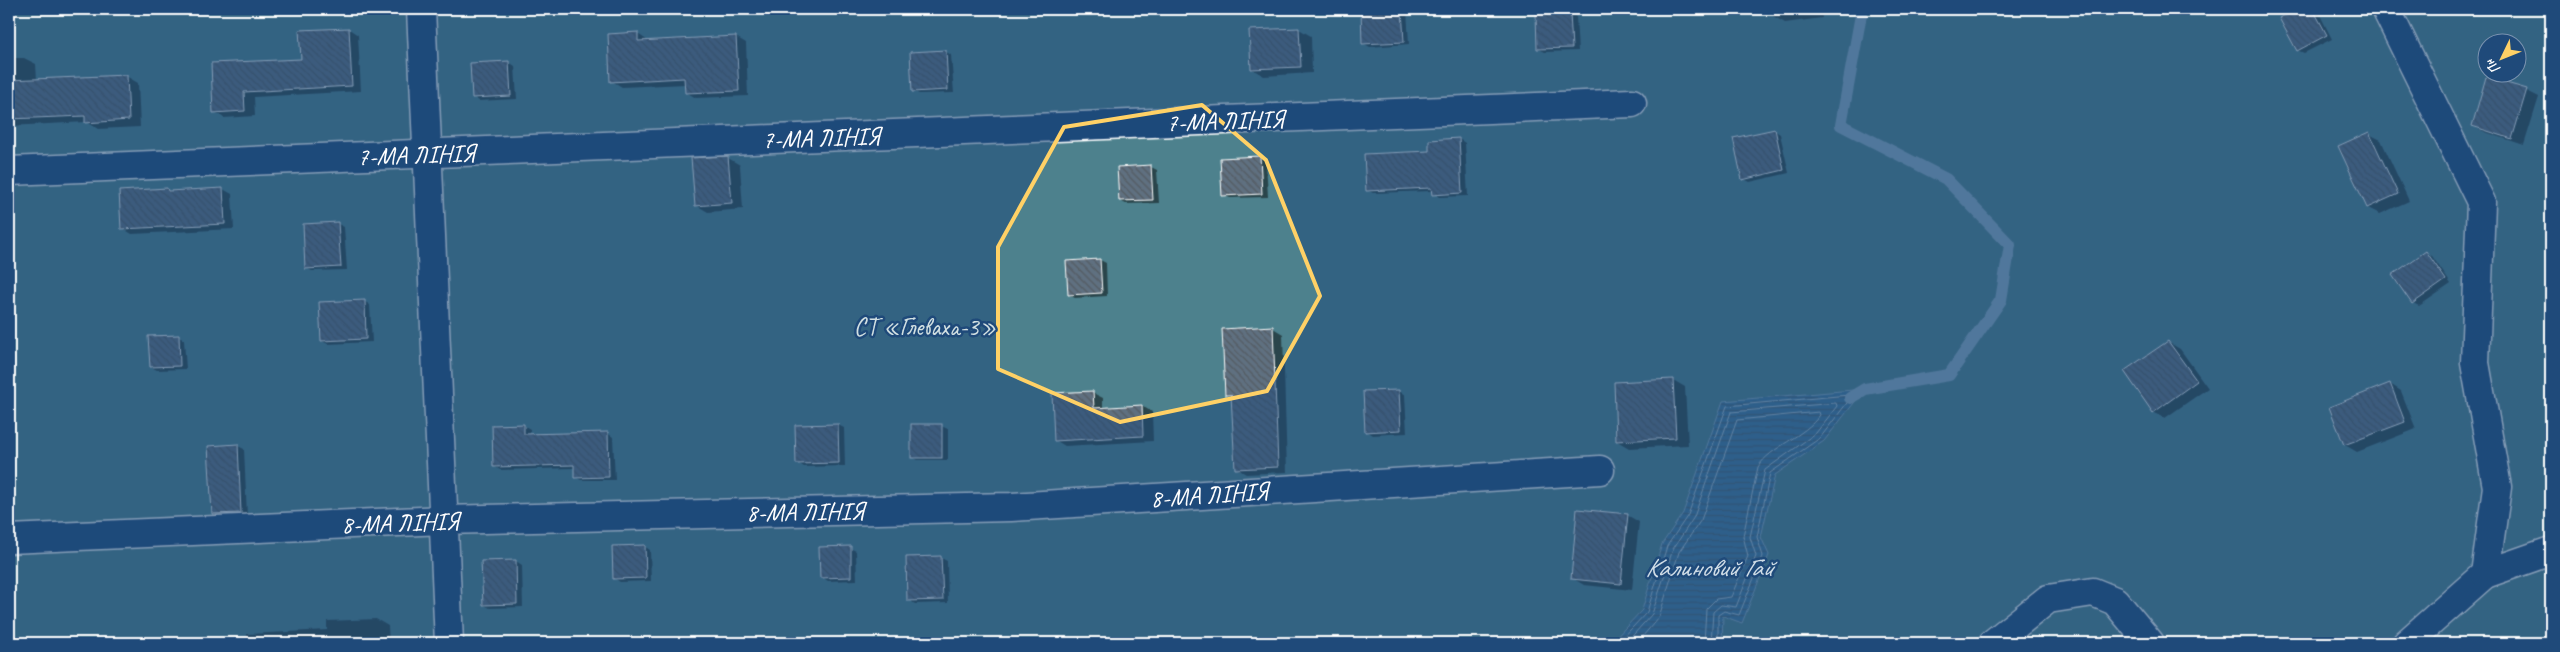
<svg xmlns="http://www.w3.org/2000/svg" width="2560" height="652" viewBox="0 0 2560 652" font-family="Caveat,sans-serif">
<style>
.garden{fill:#4d818d;stroke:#a6c0c6;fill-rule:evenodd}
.water{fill:url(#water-rules);stroke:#8daec5}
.shadow{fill:#0007}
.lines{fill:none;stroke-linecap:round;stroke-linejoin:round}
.shore{stroke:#b3c9d8;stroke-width:1}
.stream{stroke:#8daec5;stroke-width:12}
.building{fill:url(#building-back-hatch);stroke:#fff}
.minor-casing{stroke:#fff;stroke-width:31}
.minor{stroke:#1f4a7a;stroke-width:28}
.marked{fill:none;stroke:#ffd166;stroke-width:4;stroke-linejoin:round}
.labels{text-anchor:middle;stroke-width:5;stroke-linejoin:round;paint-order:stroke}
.street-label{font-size:25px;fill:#fff;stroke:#1f4a7a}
.park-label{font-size:25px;fill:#d2e0e2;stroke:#1f4a7a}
.water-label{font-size:26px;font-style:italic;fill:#d0dde7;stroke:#1f4a7a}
</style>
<defs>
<pattern id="water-rules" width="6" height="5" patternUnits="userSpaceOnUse" patternTransform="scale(1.25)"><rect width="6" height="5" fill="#41789e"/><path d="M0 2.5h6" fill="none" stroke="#476071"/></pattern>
<pattern id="building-back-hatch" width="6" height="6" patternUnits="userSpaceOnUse" patternTransform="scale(1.25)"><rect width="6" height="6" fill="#5f7080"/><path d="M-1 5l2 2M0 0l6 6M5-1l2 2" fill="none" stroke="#545a61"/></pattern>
</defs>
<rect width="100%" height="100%" fill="#1f4a7a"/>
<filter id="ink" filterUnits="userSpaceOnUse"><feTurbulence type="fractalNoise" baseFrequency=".02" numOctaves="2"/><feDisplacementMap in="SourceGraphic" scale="10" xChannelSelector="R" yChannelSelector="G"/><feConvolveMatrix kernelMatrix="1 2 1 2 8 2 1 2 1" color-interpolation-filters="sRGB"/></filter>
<g filter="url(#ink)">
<!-- garden -->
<path class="garden" d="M 9,9 L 2551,9 L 2551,643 L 9,643 ZM 2488,42 L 2518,42 L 2518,72 L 2488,72 Z"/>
<!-- water -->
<path class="water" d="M 1865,389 L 1824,441 L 1775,475 L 1761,537 L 1769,555 L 1742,623 L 1723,616 L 1722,643 L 1611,643 L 1642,610 L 1662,544 L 1683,513 L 1723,401 Z"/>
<!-- shadow -->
<g class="shadow">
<path d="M 1362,9 L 1407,9 L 1409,44 L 1370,47 L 1363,43 Z"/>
<path d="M 1773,9 L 1821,9 L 1822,18 L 1785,23 L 1773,16 Z"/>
<path d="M 2300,9 L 2317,9 L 2332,39 L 2304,53 L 2297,50 L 2281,18 Z"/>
<path d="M 1570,14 L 1576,17 L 1578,51 L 1545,52 L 1539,49 L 1537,15 Z"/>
<path d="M 349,29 L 358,35 L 361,91 L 254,97 L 255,116 L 224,118 L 215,112 L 212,64 L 302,60 Z"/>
<path d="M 1299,29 L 1311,36 L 1312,73 L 1264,76 L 1252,69 Z"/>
<path d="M 638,34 L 648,41 L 736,37 L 746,43 L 748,96 L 696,98 L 686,92 L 686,84 L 622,87 L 612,81 Z"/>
<path d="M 945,51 L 951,55 L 954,93 L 919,94 L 913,91 Z"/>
<path d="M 9,58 L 24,58 L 36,64 L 37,80 L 126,76 L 138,83 L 140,127 L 98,129 L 87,122 L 9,126 Z"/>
<path d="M 509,62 L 515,66 L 517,99 L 479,101 L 473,97 Z"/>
<path d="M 2487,78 L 2527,91 L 2539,97 L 2524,145 L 2485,132 L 2473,126 Z"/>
<path d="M 1774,130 L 1780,134 L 1789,173 L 1750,182 L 1744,179 Z"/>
<path d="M 2369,134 L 2381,140 L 2409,201 L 2380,214 L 2368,208 Z"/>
<path d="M 1459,139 L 1465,143 L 1468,196 L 1439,197 L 1433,191 L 1373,193 L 1367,190 L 1431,153 Z"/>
<path d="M 1260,157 L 1266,161 L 1268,197 L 1230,198 L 1224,195 Z"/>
<path d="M 728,158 L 740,165 L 743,209 L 708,212 L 696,205 Z"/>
<path d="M 1151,167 L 1157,170 L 1159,203 L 1126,204 L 1120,201 L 1118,168 Z"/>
<path d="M 223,189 L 232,194 L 234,229 L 132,234 L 122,228 L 120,192 Z"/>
<path d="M 338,224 L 344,227 L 347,270 L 312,271 L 306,268 L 304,225 Z"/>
<path d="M 2426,252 L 2432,256 L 2451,284 L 2419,306 L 2413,303 Z"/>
<path d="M 1100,260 L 1106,263 L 1107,296 L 1075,298 L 1069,295 Z"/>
<path d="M 364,301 L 370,305 L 372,342 L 328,344 L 322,341 Z"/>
<path d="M 1273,328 L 1283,334 L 1287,472 L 1246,474 L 1236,468 L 1232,398 L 1226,395 L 1223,330 Z"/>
<path d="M 178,336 L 184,340 L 186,369 L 157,370 L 151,367 Z"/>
<path d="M 2168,342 L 2180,349 L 2208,388 L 2165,418 L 2153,412 Z"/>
<path d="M 1673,380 L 1685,387 L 1688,445 L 1629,448 L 1617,441 Z"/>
<path d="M 2390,384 L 2401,391 L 2416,429 L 2357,452 L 2345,445 L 2331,407 Z"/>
<path d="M 1399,391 L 1405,395 L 1407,433 L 1373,435 L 1367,431 Z"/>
<path d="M 1093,393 L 1103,398 L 1103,408 L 1142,406 L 1152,412 L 1153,441 L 1065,446 L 1055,440 Z"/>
<path d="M 523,425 L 530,429 L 530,435 L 607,433 L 613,437 L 615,480 L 581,480 L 575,477 L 575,468 L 500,470 L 494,466 Z"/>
<path d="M 838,425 L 844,428 L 845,466 L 804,467 L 798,463 Z"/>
<path d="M 941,426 L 948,429 L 948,460 L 918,460 L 912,457 Z"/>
<path d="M 238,446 L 244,449 L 247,516 L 220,517 L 213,514 Z"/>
<path d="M 1627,515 L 1639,522 L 1632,590 L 1584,585 L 1572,578 Z"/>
<path d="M 644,546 L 650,550 L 651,581 L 620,582 L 614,578 Z"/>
<path d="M 850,548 L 856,551 L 857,580 L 828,581 L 822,577 Z"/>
<path d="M 941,558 L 947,561 L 948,603 L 915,604 L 909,600 Z"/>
<path d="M 516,561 L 522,565 L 523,607 L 490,608 L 484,605 Z"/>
<path d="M 376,619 L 388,626 L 389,643 L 247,643 L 247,634 L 327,630 L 327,621 Z"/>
</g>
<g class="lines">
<!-- shore -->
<g class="shore">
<path d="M 1618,643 L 1647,612 L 1667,546 L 1688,515 L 1727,406 L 1849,395 L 1850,399 L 1820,438 L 1770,473 L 1757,537 L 1763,556 L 1739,615 L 1724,611 L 1718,615 L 1718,643"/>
<path d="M 1626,643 L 1652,614 L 1673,549 L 1694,517 L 1731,412 L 1836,403 L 1837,406 L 1816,433 L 1765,470 L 1750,537 L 1756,556 L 1736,607 L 1721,605 L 1713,612 L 1711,643"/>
<path d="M 1637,643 L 1659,617 L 1679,552 L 1701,520 L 1737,420 L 1819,412 L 1820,415 C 1804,437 1770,447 1758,467 L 1743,536 L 1748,556 L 1731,597 L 1716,599 L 1706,609 L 1704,643"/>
</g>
<!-- stream -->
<path class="stream" d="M 1850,398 L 1865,389 L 1949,375 L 2001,300 L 2010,245 L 1946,179 L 1841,125 L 1862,9"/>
</g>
<!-- building -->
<g class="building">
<path d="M 1361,9 L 1402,9 L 1404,42 L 1362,44 Z"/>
<path d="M 2298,9 L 2313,9 L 2327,35 L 2297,51 L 2279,18 Z"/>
<path d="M 1570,13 L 1572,48 L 1537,49 L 1536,14 Z"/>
<path d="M 349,28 L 352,86 L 244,92 L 245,111 L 213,113 L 211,63 L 301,59 L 299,30 Z"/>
<path d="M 1299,28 L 1301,67 L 1251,69 L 1249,30 Z"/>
<path d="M 638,32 L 638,41 L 736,36 L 739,91 L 685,93 L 684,78 L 610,82 L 608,34 Z"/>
<path d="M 946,50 L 948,90 L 912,92 L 910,52 Z"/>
<path d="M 509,61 L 511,96 L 472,98 L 470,63 Z"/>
<path d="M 127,75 L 129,120 L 85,123 L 85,116 L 9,119 L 9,80 Z"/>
<path d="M 2486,77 L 2527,89 L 2512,139 L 2472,126 Z"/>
<path d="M 1775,129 L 1784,170 L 1742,180 L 1733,138 Z"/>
<path d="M 2369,132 L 2398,194 L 2367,208 L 2338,146 Z"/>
<path d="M 1459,138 L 1462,193 L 1432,195 L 1431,188 L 1366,191 L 1364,154 L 1429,151 L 1429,140 Z"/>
<path d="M 728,156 L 732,203 L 695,206 L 691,158 Z"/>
<path d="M 1260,156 L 1262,194 L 1222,196 L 1220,158 Z"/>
<path d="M 1151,165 L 1153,200 L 1119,201 L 1117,167 Z"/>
<path d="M 167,188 L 168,191 L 223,188 L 225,224 L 121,229 L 119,191 Z"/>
<path d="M 338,222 L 341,267 L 305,269 L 303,224 Z"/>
<path d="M 2426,251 L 2446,280 L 2412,304 L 2392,275 Z"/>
<path d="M 1100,259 L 1102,293 L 1068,295 L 1066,261 Z"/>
<path d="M 365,300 L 366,339 L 321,341 L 319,302 Z"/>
<path d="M 1273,326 L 1278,467 L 1235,469 L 1231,395 L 1225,395 L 1222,329 Z"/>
<path d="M 179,335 L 180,366 L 150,367 L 148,336 Z"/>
<path d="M 2168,341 L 2197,381 L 2153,413 L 2124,371 Z"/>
<path d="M 1673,379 L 1676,438 L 1616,441 L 1614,382 Z"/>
<path d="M 2390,383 L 2405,422 L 2344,445 L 2329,407 Z"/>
<path d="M 1399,390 L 1401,430 L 1365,432 L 1363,391 Z"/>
<path d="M 1093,391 L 1094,408 L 1142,405 L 1143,436 L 1054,441 L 1052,393 Z"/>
<path d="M 524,424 L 524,434 L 608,432 L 609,477 L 574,478 L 574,465 L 493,467 L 492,425 Z"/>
<path d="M 838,424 L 839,463 L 796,464 L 795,425 Z"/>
<rect x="911" y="424" width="31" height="34"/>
<path d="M 238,444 L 241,513 L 212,514 L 208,446 Z"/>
<path d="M 1577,509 L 1628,514 L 1621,584 L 1571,579 Z"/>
<path d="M 645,545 L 646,578 L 613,579 L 612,546 Z"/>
<path d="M 851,546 L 851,577 L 820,578 L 819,547 Z"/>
<path d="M 941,556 L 943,600 L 907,601 L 906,557 Z"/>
<path d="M 516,560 L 517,604 L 483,605 L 481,561 Z"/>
</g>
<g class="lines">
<!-- minor casing -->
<g class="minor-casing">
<g id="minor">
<path d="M 421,9 L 449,643"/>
<path d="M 2386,9 L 2481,202 L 2475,363 L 2497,487 L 2485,574 L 2407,643"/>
<path d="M 9,171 L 1632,103"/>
<path d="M 9,539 L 444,520 L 1011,507 L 1600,470"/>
<path d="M 2485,574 L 2551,551"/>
<path d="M 1993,643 L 2048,599 L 2093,592 L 2115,601 L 2150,643"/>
</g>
</g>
<!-- minor -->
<use href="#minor" class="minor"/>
</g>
</g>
<!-- marked area -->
<path d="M0 0H2560V652H0ZM 1202,105 L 1266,160 L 1320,296 L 1267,391 L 1120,422 L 998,369 L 998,247 L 1064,127 Z" fill="#1f4a7a" fill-opacity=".55" fill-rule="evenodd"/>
<path class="marked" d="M 1202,105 L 1266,160 L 1320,296 L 1267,391 L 1120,422 L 998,369 L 998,247 L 1064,127 Z"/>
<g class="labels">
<!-- street labels -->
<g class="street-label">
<text transform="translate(1225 120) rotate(-2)" y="9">7-МА ЛІНІЯ</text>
<text transform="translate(821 137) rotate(-2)" y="9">7-МА ЛІНІЯ</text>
<text transform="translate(416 154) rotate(-2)" y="9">7-МА ЛІНІЯ</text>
<text transform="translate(1209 494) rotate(-4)" y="9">8-МА ЛІНІЯ</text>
<text transform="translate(805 511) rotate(-1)" y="9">8-МА ЛІНІЯ</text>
<text transform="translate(400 522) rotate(-2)" y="9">8-МА ЛІНІЯ</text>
</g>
<!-- park labels -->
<g class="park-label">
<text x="925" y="335">СТ «Глеваха-3»</text>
</g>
<!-- water labels -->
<g class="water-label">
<text x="1709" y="576">Калиновий Гай</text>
</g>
</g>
<!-- margin -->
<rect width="2560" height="652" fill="none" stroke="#1f4a7a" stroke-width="30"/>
<rect x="15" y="15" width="2530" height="622" fill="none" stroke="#fff" stroke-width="2" filter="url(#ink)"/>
<!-- north arrow -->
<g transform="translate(2502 58) rotate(227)"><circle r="24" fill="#1f4a7a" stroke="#7992af"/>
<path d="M0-4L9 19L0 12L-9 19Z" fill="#ffd166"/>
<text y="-8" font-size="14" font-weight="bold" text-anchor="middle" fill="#ffffff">Пн</text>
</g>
</svg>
